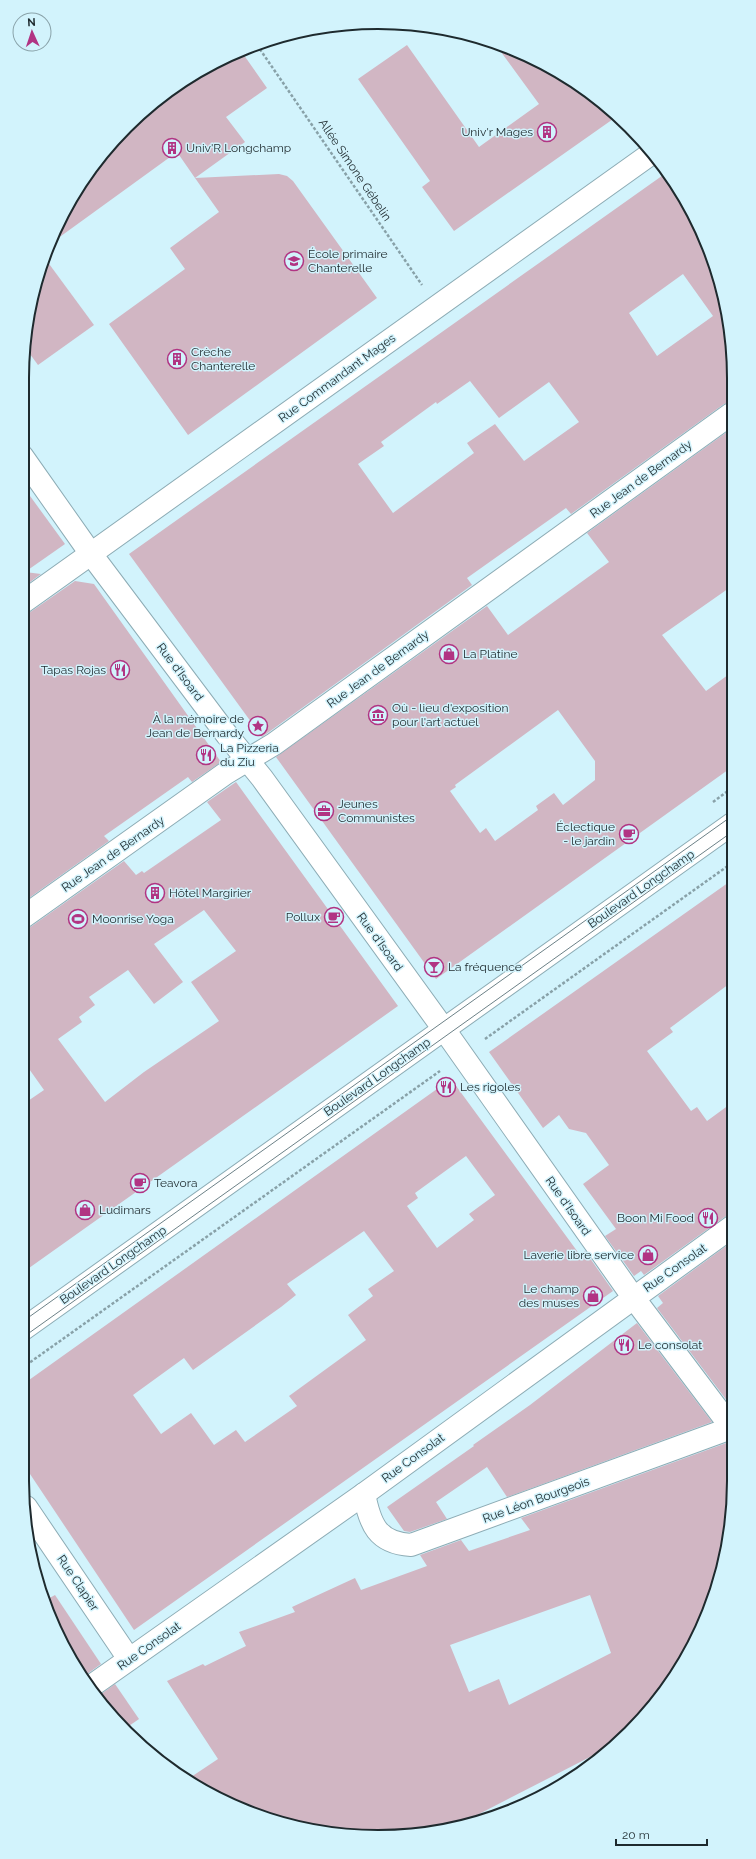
<svg xmlns="http://www.w3.org/2000/svg" width="756" height="1859" viewBox="0 0 756 1859" font-family="Raleway,sans-serif">
<style>
.building{fill:#d1b6c3;fill-rule:evenodd}
.lines{fill:none;stroke-linecap:round;stroke-linejoin:round}
.street-casing{stroke:#8dacb5;stroke-width:24}
.path{stroke:#88a1a8;stroke-width:2.5;stroke-dasharray:3 2;stroke-linecap:butt}
.street{stroke:#fff;stroke-width:22}
.tram{stroke:#6c8187;stroke-width:1}
.labels{text-anchor:middle;stroke-width:3;stroke-linejoin:round;paint-order:stroke}
.poi-label{font-size:12px;fill:#1e2a2e;stroke:#d2f3fc;text-anchor:start}
.street-label{font-size:12px;fill:#1e2a2e;stroke:#d2f3fc}
.rim{fill:none;stroke:#1e2a2e;stroke-width:2}
</style>
<rect width="100%" height="100%" fill="#d2f3fc"/>
<!-- building -->
<g class="building">
<path d="M 493,41 L 576,82 L 616,117 L 454,231 L 422,187 L 430,181 L 358,79 L 407,45 L 479,147 L 539,104 Z"/>
<path d="M 241,51 L 267,88 L 226,117 L 245,142 L 195,178 L 177,152 L 50,244 L 70,200 L 110,143 L 161,96 L 220,59 Z"/>
<path d="M 666,173 L 697,221 L 731,331 L 731,402 L 724,404 L 571,514 L 566,508 L 467,578 L 472,585 L 262,737 L 129,554 ZM 683,274 L 713,316 L 657,356 L 629,313 ZM 470,381 L 499,418 L 549,382 L 579,422 L 524,461 L 495,424 L 467,443 L 474,453 L 393,513 L 358,464 L 384,446 L 381,442 L 436,402 L 437,404 Z"/>
<path d="M 279,174 L 287,176 L 293,181 L 377,298 L 188,435 L 109,324 L 185,269 L 170,248 L 219,212 L 195,178 Z"/>
<path d="M 44,257 L 94,325 L 38,365 L 27,350 L 41,264 Z"/>
<path d="M 731,429 L 732,586 L 662,635 L 706,691 L 732,672 L 732,767 L 436,979 L 276,757 L 487,606 L 508,635 L 609,562 L 587,533 ZM 558,710 L 595,761 L 595,780 L 563,805 L 554,793 L 536,806 L 538,810 L 495,841 L 486,828 L 480,833 L 450,791 L 456,787 L 455,785 Z"/>
<path d="M 22,485 L 65,544 L 25,572 L 41,574 L 22,588 Z"/>
<path d="M 75,581 L 94,584 L 221,762 L 192,782 L 188,777 L 104,836 L 109,841 L 22,903 L 22,615 L 29,613 Z"/>
<path d="M 236,782 L 398,1006 L 22,1273 L 22,1105 L 44,1090 L 22,1059 L 22,930 L 29,928 L 124,861 L 136,875 L 142,871 L 144,873 L 221,820 L 207,802 ZM 204,910 L 236,951 L 191,982 L 219,1021 L 144,1072 L 105,1102 L 58,1039 L 82,1022 L 79,1017 L 95,1005 L 89,997 L 128,970 L 154,1004 L 183,982 L 154,944 Z"/>
<path d="M 732,880 L 733,981 L 670,1028 L 673,1032 L 647,1051 L 691,1111 L 697,1107 L 707,1121 L 733,1102 L 733,1214 L 726,1216 L 644,1275 L 641,1271 L 634,1276 L 605,1236 L 616,1229 L 583,1184 L 609,1165 L 586,1133 L 569,1129 L 559,1115 L 543,1128 L 489,1052 Z"/>
<path d="M 451,1079 L 580,1255 L 585,1251 L 613,1291 L 134,1630 L 22,1462 L 22,1385 ZM 466,1156 L 495,1195 L 469,1214 L 474,1220 L 437,1248 L 407,1206 L 418,1198 L 415,1193 ZM 364,1231 L 394,1271 L 368,1289 L 373,1296 L 348,1315 L 366,1340 L 289,1396 L 297,1406 L 245,1442 L 236,1430 L 214,1445 L 191,1413 L 161,1434 L 133,1395 L 184,1358 L 193,1370 L 281,1307 L 296,1295 L 287,1284 Z"/>
<path d="M 733,1241 L 734,1352 L 734,1410 L 657,1308 L 663,1303 L 658,1296 Z"/>
<path d="M 637,1323 L 712,1422 L 507,1497 L 487,1467 L 436,1502 L 447,1519 L 410,1532 L 404,1531 L 387,1507 L 474,1446 L 473,1445 L 530,1405 Z"/>
<path d="M 729,1442 L 734,1443 L 734,1481 L 715,1595 L 660,1698 L 619,1742 L 448,1830 L 331,1834 L 264,1818 L 200,1789 L 188,1779 L 218,1759 L 167,1681 L 203,1664 L 205,1666 L 246,1646 L 239,1632 L 295,1612 L 292,1607 L 355,1578 L 361,1590 L 427,1566 L 420,1555 L 461,1540 L 469,1551 L 530,1530 L 521,1518 ZM 590,1595 L 611,1653 L 509,1705 L 499,1679 L 469,1692 L 450,1645 Z"/>
<path d="M 55,1595 L 101,1664 L 83,1677 L 70,1659 L 44,1601 Z"/>
<path d="M 115,1684 L 139,1719 L 126,1728 L 110,1716 L 97,1697 Z"/>
</g>
<g class="lines">
<!-- street casing -->
<g class="street-casing">
<g id="street">
<path d="M 22,456 L 91,554 L 227,735 L 262,778 L 448,1035 L 633,1297 L 734,1431"/>
<path d="M 22,603 L 652,153"/>
<path d="M 22,918 L 226,773 L 274,744 L 731,414"/>
<path d="M 22,1330 L 732,824"/>
<path d="M 364,1494 C 370,1524 377,1543 411,1545 L 734,1427"/>
<path d="M 26,1507 L 129,1659"/>
<path d="M 90,1687 L 364,1494 L 733,1226"/>
</g>
</g>
<!-- path -->
<g class="path">
<path d="M 257,45 L 422,285"/>
<path d="M 713,802 L 732,788"/>
<path d="M 485,1039 L 732,863"/>
<path d="M 22,1368 L 440,1071"/>
</g>
<!-- street -->
<use href="#street" class="street"/>
<!-- tram -->
<g class="tram">
<path d="M 22,1322 L 732,816"/>
<path d="M 22,1338 L 732,832"/>
</g>
</g>
<!-- icons -->
<defs>
<g id="building-ring" transform="scale(1)"><circle r="9.5" fill="#d2f3fc" stroke="#b13483" stroke-width="1.5"/><path d="M-4-6H4V6H1V3H-1V6H-4ZM-2.5-4.3h1.7v1.8h-1.7ZM.8-4.3h1.7v1.8H.8ZM-2.5-1h1.7V.8h-1.7ZM.8-1h1.7V.8H.8Z" fill="#b13483"/></g>
<g id="school-ring" transform="scale(1)"><circle r="9.5" fill="#d2f3fc" stroke="#b13483" stroke-width="1.5"/><path d="M0-5L7-2L0 1L-7-2ZM-4 1L0 2.5L4 1V4Q0 6-4 4Z" fill="#b13483"/></g>
<g id="shop-ring" transform="scale(1)"><circle r="9.5" fill="#d2f3fc" stroke="#b13483" stroke-width="1.5"/><path d="M-5-2.5h2.3a2.7 3.5 0 0 1 5.4 0H5L5.5 6h-11ZM-1.5-2.5h3a1.5 2.3 0 0 0-3 0Z" fill="#b13483"/></g>
<g id="restaurant-ring" transform="scale(1)"><circle r="9.5" fill="#d2f3fc" stroke="#b13483" stroke-width="1.5"/><path d="M-5-6h1v4h1v-4h1v4h1v-4h1v5L-1.5 .5V6h-2V.5L-5-1ZM5-6V6H3V1.5H1.5Q1.5-4 5-6Z" fill="#b13483"/></g>
<g id="museum-ring" transform="scale(1)"><circle r="9.5" fill="#d2f3fc" stroke="#b13483" stroke-width="1.5"/><path d="M0-6L6-3V-2H-6V-3ZM-5-1h2V3h-2ZM-1-1h2V3h-2ZM3-1h2V3H3ZM-6 4H6V6H-6Z" fill="#b13483"/></g>
<g id="sight-ring" transform="scale(1)"><circle r="9.5" fill="#d2f3fc" stroke="#b13483" stroke-width="1.5"/><path d="M0-6L1.8-2.2L6-1.7L2.9 1.2L3.7 5.4L0 3.3L-3.7 5.4L-2.9 1.2L-6-1.7L-1.8-2.2Z" fill="#b13483"/></g>
<g id="office-ring" transform="scale(1)"><circle r="9.5" fill="#d2f3fc" stroke="#b13483" stroke-width="1.5"/><path d="M-6-3h4V-5.5h4V-3h4V5H-6ZM-1-4.5V-3h2v-1.5ZM-6 0V1H6V0Z" fill="#b13483"/></g>
<g id="cafe-ring" transform="scale(1)"><circle r="9.5" fill="#d2f3fc" stroke="#b13483" stroke-width="1.5"/><path d="M-5.5-4.5H6V0H3Q3 3.5 0 3.5H-2.5Q-5.5 3.5-5.5 0ZM3-3.2v2h1.7v-2ZM-6 4.5H4V6H-6Z" fill="#b13483"/></g>
<g id="stadium-ring" transform="scale(1)"><circle r="9.5" fill="#d2f3fc" stroke="#b13483" stroke-width="1.5"/><path d="M0-5a6.5 5 0 1 0 0 10a6.5 5 0 1 0 0-10ZM-3.5-1.8h7v3.6h-7Z" fill="#b13483"/></g>
<g id="bar-ring" transform="scale(1)"><circle r="9.5" fill="#d2f3fc" stroke="#b13483" stroke-width="1.5"/><path d="M-6-5H6L.8 .8V4.5H3.5V6h-7V4.5H-.8V.8Z" fill="#b13483"/></g>
</defs>
<g fill-rule="evenodd">
<use href="#building-ring" x="547" y="132"/>
<use href="#building-ring" x="172" y="148"/>
<use href="#school-ring" x="294" y="261"/>
<use href="#building-ring" x="177" y="359"/>
<use href="#shop-ring" x="449" y="654"/>
<use href="#restaurant-ring" x="120" y="670"/>
<use href="#museum-ring" x="378" y="715"/>
<use href="#sight-ring" x="258" y="726"/>
<use href="#restaurant-ring" x="206" y="755"/>
<use href="#office-ring" x="324" y="811"/>
<use href="#cafe-ring" x="629" y="834"/>
<use href="#building-ring" x="155" y="893"/>
<use href="#cafe-ring" x="334" y="917"/>
<use href="#stadium-ring" x="78" y="919"/>
<use href="#bar-ring" x="434" y="967"/>
<use href="#restaurant-ring" x="446" y="1087"/>
<use href="#cafe-ring" x="140" y="1183"/>
<use href="#shop-ring" x="85" y="1210"/>
<use href="#restaurant-ring" x="708" y="1218"/>
<use href="#shop-ring" x="648" y="1255"/>
<use href="#shop-ring" x="593" y="1296"/>
<use href="#restaurant-ring" x="624" y="1345"/>
</g>
<g class="labels">
<!-- poi labels -->
<g class="poi-label">
<text x="533" y="136" text-anchor="end">Univ'r Mages</text>
<text x="186" y="152">Univ'R Longchamp</text>
<text x="308" y="258">École primaire<tspan x="308" dy="14">Chanterelle</tspan></text>
<text x="191" y="356">Crèche<tspan x="191" dy="14">Chanterelle</tspan></text>
<text x="463" y="658">La Platine</text>
<text x="106" y="674" text-anchor="end">Tapas Rojas</text>
<text x="392" y="712">Où - lieu d'exposition<tspan x="392" dy="14">pour l'art actuel</tspan></text>
<text x="244" y="723" text-anchor="end">À la mémoire de<tspan x="244" dy="14">Jean de Bernardy</tspan></text>
<text x="220" y="752">La Pizzeria<tspan x="220" dy="14">du Ziu</tspan></text>
<text x="338" y="808">Jeunes<tspan x="338" dy="14">Communistes</tspan></text>
<text x="615" y="831" text-anchor="end">Éclectique<tspan x="615" dy="14">- le jardin</tspan></text>
<text x="169" y="897">Hôtel Margirier</text>
<text x="320" y="921" text-anchor="end">Pollux</text>
<text x="92" y="923">Moonrise Yoga</text>
<text x="448" y="971">La fréquence</text>
<text x="460" y="1091">Les rigoles</text>
<text x="154" y="1187">Teavora</text>
<text x="99" y="1214">Ludimars</text>
<text x="694" y="1222" text-anchor="end">Boon Mi Food</text>
<text x="634" y="1259" text-anchor="end">Laverie libre service</text>
<text x="579" y="1293" text-anchor="end">Le champ<tspan x="579" dy="14">des muses</tspan></text>
<text x="638" y="1349">Le consolat</text>
</g>
<!-- street labels -->
<g class="street-label">
<text transform="translate(355 170) rotate(56)" y="4">Allée Simone Gébelin</text>
<text transform="translate(337 378) rotate(-36)" y="4">Rue Commandant Mages</text>
<text transform="translate(641 479) rotate(-36)" y="4">Rue Jean de Bernardy</text>
<text transform="translate(378 669) rotate(-36)" y="4">Rue Jean de Bernardy</text>
<text transform="translate(180 672) rotate(53)" y="4">Rue d'Isoard</text>
<text transform="translate(113 854) rotate(-35)" y="4">Rue Jean de Bernardy</text>
<text transform="translate(641 889) rotate(-35)" y="4">Boulevard Longchamp</text>
<text transform="translate(380 942) rotate(54)" y="4">Rue d'Isoard</text>
<text transform="translate(377 1077) rotate(-35)" y="4">Boulevard Longchamp</text>
<text transform="translate(568 1206) rotate(55)" y="4">Rue d'Isoard</text>
<text transform="translate(113 1265) rotate(-35)" y="4">Boulevard Longchamp</text>
<text transform="translate(675 1268) rotate(-35)" y="4">Rue Consolat</text>
<text transform="translate(413 1458) rotate(-36)" y="4">Rue Consolat</text>
<text transform="translate(536 1500) rotate(-20)" y="4">Rue Léon Bourgeois</text>
<text transform="translate(78 1583) rotate(56)" y="4">Rue Clapier</text>
<text transform="translate(149 1646) rotate(-35)" y="4">Rue Consolat</text>
</g>
</g>
<!-- crop -->
<path d="M0 0H756V1859H0ZM378 29H378A349 349 0 0 1 727 378V1481A349 349 0 0 1 378 1830H378A349 349 0 0 1 29 1481V378A349 349 0 0 1 378 29Z" fill="#d2f3fc" fill-rule="evenodd"/>
<path class="rim" d="M378 29H378A349 349 0 0 1 727 378V1481A349 349 0 0 1 378 1830H378A349 349 0 0 1 29 1481V378A349 349 0 0 1 378 29Z"/>
<!-- north arrow -->
<g transform="translate(32 32) rotate(357)"><circle r="19" fill="#d2f3fc" stroke="#8aa3aa"/>
<path d="M0-3L7 15L0 10L-7 15Z" fill="#b13483"/>
<text y="-6" font-size="11" font-weight="bold" text-anchor="middle" fill="#1e2a2e">N</text>
</g>
<!-- scale -->
<path d="M616 1839v6h91v-6" fill="none" stroke="#1e2a2e" stroke-width="2"/>
<text x="622" y="1839" font-size="12" fill="#1e2a2e" stroke="#d2f3fc" stroke-width="3" paint-order="stroke">20 m</text>
</svg>
